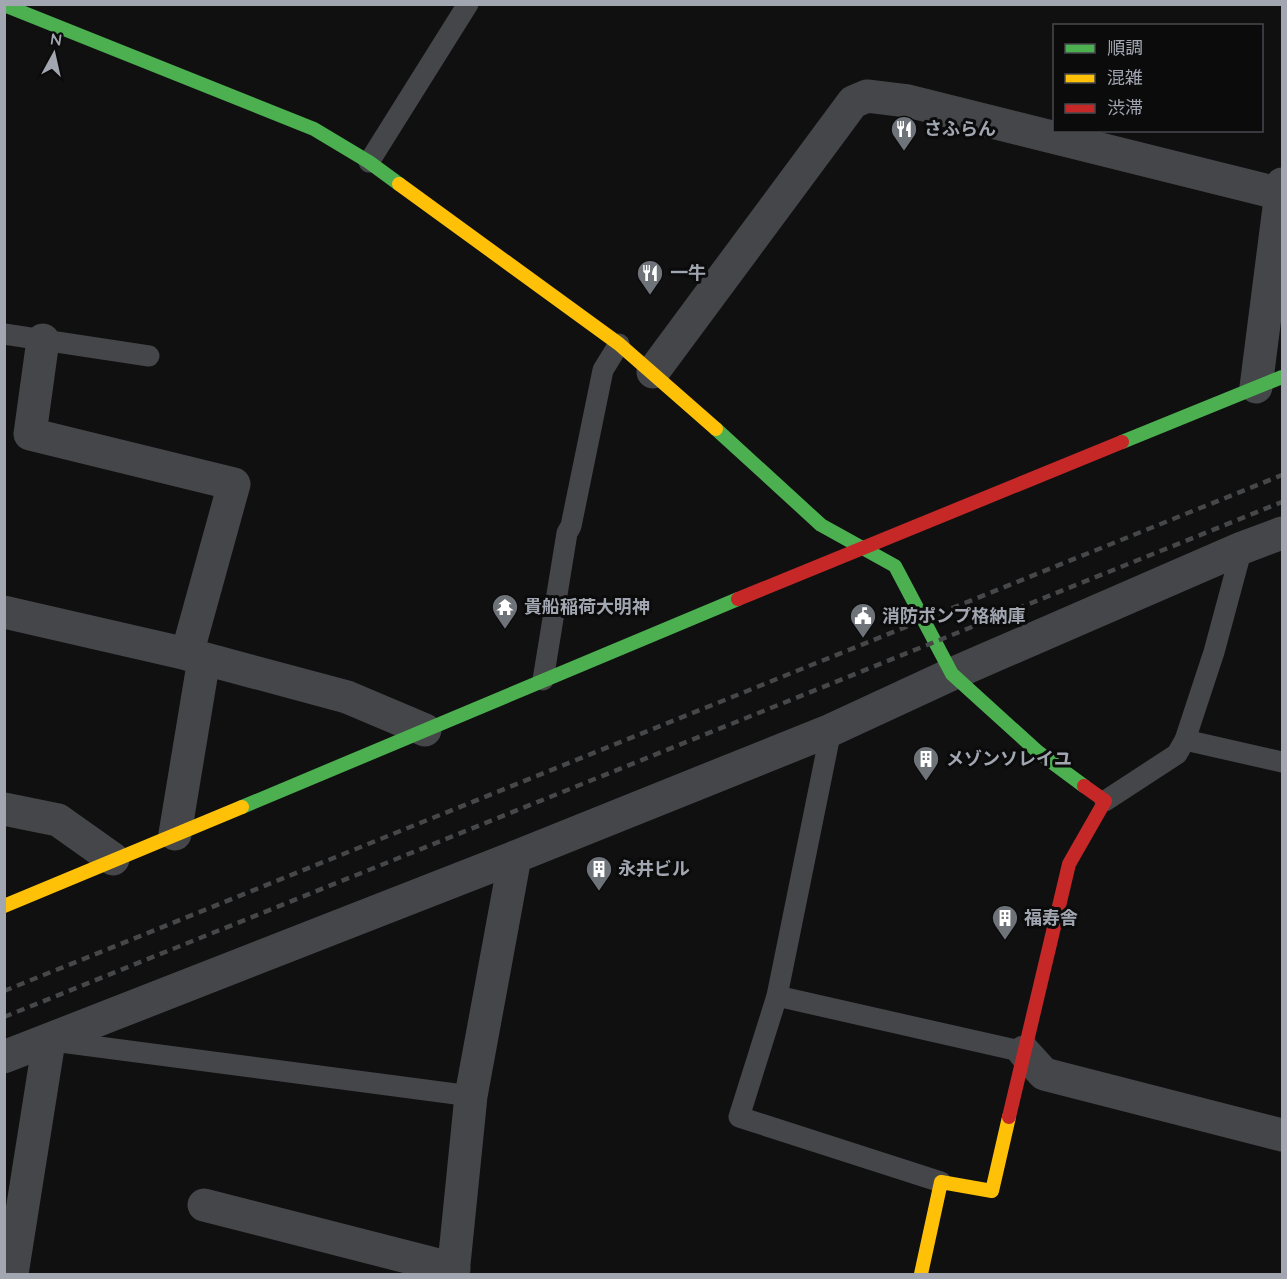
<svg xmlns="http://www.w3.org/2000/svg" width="1287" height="1279" viewBox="0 0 1287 1279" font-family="Quicksand,'Noto Sans JP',sans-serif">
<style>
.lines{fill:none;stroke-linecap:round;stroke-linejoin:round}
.lane{stroke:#454649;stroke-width:21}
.street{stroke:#454649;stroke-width:33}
.fast{stroke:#4caf50;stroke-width:14}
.slow{stroke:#ffc107;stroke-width:14}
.jam{stroke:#c62828;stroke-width:14}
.rail{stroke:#464749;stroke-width:4.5;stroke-dasharray:8 6;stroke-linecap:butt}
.labels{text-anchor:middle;stroke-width:6;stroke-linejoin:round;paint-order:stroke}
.poi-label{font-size:18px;font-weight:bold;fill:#a1a6b1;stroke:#0b0b0c;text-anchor:start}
</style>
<rect width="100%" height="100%" fill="#101011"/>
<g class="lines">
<!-- lane -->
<g class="lane">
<path d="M 369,162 L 468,4"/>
<path d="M 4,334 L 149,356"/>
<path d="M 543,680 L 567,533 L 571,526 L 603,370 L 619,344"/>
<path d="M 831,730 L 777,996 L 1024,1052"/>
<path d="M 1185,740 L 1282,762"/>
<path d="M 1105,801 L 1177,754 L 1185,740 L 1214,652 L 1242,548"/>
<path d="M 777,996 L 739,1117 L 941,1182"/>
<path d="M 53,1041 L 471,1096"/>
</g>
<!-- street -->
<g class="street">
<path d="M 43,340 L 30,434 L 234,484 L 187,654"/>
<path d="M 653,372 L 853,102 L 867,96 L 908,101 L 1281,194"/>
<path d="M 1256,387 L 1282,184"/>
<path d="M 4,612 L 187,654 L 347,697 L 425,730"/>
<path d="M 4,809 L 58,820 L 113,859"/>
<path d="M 175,834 L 204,659"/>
<path d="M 1024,1052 L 1044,1074 L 1282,1135"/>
<path d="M 4,1057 L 515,857"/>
<path d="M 204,1205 L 454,1269"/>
<path d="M 12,1274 L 49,1041"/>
<path d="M 453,1274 L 471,1096 L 515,857 L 831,730 L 952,674 L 1242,548 L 1282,533"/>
</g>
<!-- fast -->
<g class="fast">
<path d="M 4,5 L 314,129 L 369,162 L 399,184"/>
<path d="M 716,429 L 821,525 L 895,566 L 952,674 L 1038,752 L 1084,786"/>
<path d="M 1122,442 L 1282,377"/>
<path d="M 242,807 L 738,599"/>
</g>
<!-- slow -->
<g class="slow">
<path d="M 399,184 L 619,344 L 716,429"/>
<path d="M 4,906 L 242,807"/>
<path d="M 921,1274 L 941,1182 L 992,1191 L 1009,1117"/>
</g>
<!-- jam -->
<g class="jam">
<path d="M 738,599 L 1122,442"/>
<path d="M 1009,1117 L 1069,864 L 1105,801 L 1084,786"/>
</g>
<!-- rail -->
<g class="rail">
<path d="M 4,991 L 1282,475"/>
<path d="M 4,1017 L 1282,502"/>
</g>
</g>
<!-- icons -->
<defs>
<g id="restaurant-pin" transform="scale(1.35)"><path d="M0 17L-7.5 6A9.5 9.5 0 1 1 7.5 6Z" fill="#6e7279" stroke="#0b0b0c"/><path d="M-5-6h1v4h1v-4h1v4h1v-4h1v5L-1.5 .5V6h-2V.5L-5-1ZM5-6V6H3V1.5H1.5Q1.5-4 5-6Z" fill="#fff"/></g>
<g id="temple-pin" transform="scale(1.35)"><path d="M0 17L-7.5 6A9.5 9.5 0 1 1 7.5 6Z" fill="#6e7279" stroke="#0b0b0c"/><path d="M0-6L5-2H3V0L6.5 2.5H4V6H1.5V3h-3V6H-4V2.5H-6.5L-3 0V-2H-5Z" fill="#fff"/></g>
<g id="civic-pin" transform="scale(1.35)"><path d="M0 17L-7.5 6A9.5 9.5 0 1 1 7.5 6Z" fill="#6e7279" stroke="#0b0b0c"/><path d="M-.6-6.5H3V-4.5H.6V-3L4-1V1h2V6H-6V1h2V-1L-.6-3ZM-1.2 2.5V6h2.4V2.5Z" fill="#fff"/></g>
<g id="building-pin" transform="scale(1.35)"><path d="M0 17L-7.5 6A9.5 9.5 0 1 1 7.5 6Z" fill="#6e7279" stroke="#0b0b0c"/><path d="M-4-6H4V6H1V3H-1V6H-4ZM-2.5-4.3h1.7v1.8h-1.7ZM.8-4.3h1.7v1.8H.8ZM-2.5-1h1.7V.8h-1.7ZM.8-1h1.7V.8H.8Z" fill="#fff"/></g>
</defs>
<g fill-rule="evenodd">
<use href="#restaurant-pin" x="904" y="129"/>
<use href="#restaurant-pin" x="650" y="273"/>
<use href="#temple-pin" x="505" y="607"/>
<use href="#civic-pin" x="863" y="616"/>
<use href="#building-pin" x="926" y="759"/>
<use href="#building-pin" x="599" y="869"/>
<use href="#building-pin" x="1005" y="918"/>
</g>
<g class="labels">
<!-- poi labels -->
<g class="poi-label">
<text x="924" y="135">さふらん</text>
<text x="670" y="279">一牛</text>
<text x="524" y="613">貴船稲荷大明神</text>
<text x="882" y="622">消防ポンプ格納庫</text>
<text x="946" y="765">メゾンソレイユ</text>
<text x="618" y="875">永井ビル</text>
<text x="1024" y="924">福寿舎</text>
</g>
</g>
<!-- border -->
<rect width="1287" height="1279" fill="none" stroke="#a1a6b1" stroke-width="12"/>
<!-- legend -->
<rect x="1053" y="24" width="210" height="108" fill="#0b0b0c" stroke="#47494e" stroke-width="1.5"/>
<rect x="1065" y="44" width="30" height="9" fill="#4caf50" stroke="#47494e" stroke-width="1.5"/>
<text x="1107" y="54" font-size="18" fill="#a1a6b1">順調</text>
<rect x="1065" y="74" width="30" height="9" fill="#ffc107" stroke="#47494e" stroke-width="1.5"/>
<text x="1107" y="84" font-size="18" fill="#a1a6b1">混雑</text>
<rect x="1065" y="104" width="30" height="9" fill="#c62828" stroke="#47494e" stroke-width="1.5"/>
<text x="1107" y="114" font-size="18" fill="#a1a6b1">渋滞</text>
<!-- north arrow -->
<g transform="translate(54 54) rotate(8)" stroke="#0b0b0c" stroke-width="4.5" paint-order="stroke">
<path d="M0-4.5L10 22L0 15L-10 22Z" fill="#a1a6b1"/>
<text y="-9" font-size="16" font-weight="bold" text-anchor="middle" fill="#a1a6b1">N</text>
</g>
</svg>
